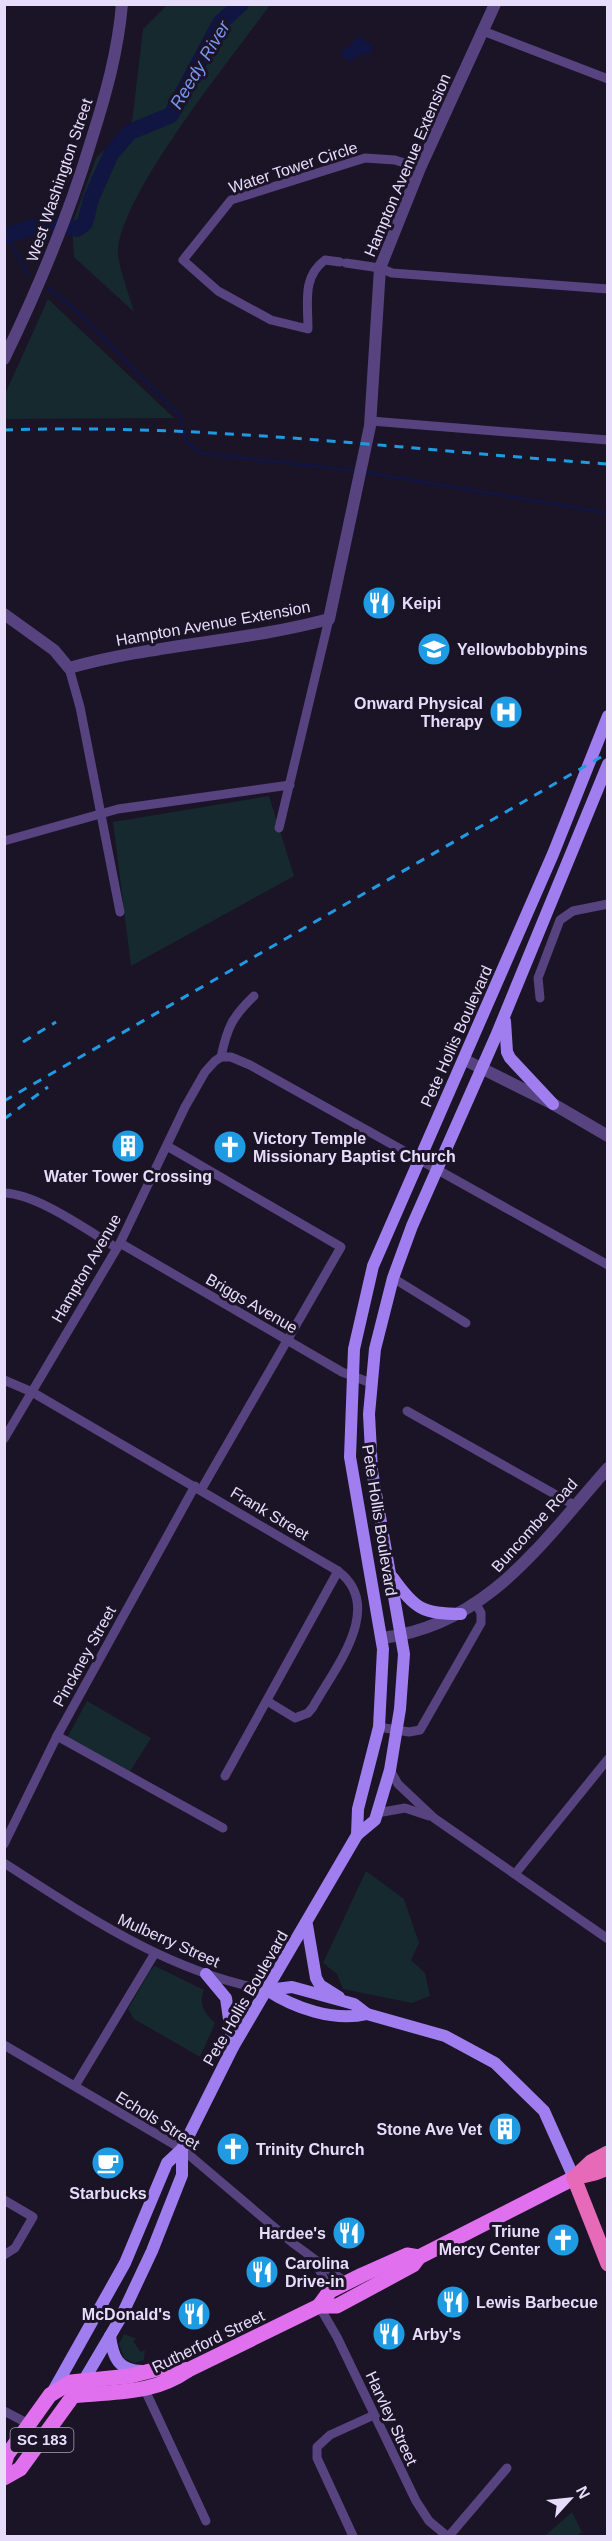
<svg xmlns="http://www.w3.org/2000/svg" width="612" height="2541" viewBox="0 0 612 2541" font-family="Arial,sans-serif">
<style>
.green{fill:#16292f}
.water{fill:#111541}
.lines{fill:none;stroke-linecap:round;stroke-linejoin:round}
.stream{stroke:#111541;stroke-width:3}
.river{stroke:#111541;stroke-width:16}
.minor{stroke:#56437f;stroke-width:9}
.tertiary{stroke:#56437f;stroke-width:12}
.secondary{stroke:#a07ef0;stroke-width:12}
.primary{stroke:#e170ee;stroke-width:15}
.trunk{stroke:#e76ab8;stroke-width:15}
.rail{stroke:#1f9be4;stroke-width:3;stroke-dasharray:9 8;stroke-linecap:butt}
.labels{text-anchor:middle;stroke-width:6;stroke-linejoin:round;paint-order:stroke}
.shield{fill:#1b1326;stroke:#aaa0bb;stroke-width:1.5}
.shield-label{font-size:15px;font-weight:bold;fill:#e8dcfb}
.street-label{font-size:16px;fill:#e8dcfb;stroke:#1b1326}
.poi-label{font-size:16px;font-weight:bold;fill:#e8dcfb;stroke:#1b1326;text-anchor:start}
.water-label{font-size:18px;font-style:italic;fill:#7696ef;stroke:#1b1326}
</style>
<rect width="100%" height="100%" fill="#1b1326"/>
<!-- green -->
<g class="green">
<path d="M 167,5 L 270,5 C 232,58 123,190 118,250 C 117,264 130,296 134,312 L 74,257 L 72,224 L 96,158 L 132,122 L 143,29 Z"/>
<path d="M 48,299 L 174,418 L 5,419 L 5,394 Z"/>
<path d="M 269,796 L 294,876 L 131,966 L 113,822 Z"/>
<path d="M 87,1701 L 151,1738 L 129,1773 L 67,1738 Z"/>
<path d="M 366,1871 L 404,1899 L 419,1943 L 411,1960 L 425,1973 L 430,1996 L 412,2003 L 343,1989 L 337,1974 L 323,1963 Z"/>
<path d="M 155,1966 L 204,1990 C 198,2004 205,2014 215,2023 L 200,2057 L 134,2019 L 128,2009 L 150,1971 Z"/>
<path d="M 124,2334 L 137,2339 L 133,2341 L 141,2352 L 145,2350 L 144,2360 L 134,2363 L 124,2358 L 119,2344 Z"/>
<path d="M 572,2512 L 582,2532 L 576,2536 L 545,2536 Z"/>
</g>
<!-- water -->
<path class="water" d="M 355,36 L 374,45 L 371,53 L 358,56 L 350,62 L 341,56 L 342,51 L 353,43 Z"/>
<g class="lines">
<!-- stream -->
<g class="stream">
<path d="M 4,236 C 15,246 19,261 28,274"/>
<path d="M 49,289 L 77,311 L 180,416 L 186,441 L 200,453 L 357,471"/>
<path d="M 364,472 L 608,513"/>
</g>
<!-- river -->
<path class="river" d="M 4,236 L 48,223 L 77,229 L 85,223 L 91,199 L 111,154 L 130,132 L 171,115 L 220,23 L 241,4"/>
<!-- minor -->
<g class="minor">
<path d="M 483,31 L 608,79"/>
<path d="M 340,262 L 325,260 C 302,277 308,302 308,329 L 271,320 L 218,291 L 183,260 L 231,200 L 365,158 L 395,160 L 420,168"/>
<path d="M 346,263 L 380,268 L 392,273 L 608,289"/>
<path d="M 371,421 L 608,440"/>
<path d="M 69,668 L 80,707 L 120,912"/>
<path d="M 279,828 L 329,619"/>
<path d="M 4,841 L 118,809 L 290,785"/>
<path d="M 540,998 L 538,978 L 560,920 L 573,911 L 608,904"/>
<path d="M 221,1057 C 227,1028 232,1017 254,996"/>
<path d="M 167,1146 L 341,1247 L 201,1490"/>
<path d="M 4,1193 C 38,1194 88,1231 117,1248"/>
<path d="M 120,1243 L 342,1372 L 371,1383"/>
<path d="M 393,1278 L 466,1323"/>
<path d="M 4,1380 L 32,1392 L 338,1571 C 386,1607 334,1669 313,1707 L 308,1713 L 295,1718 L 267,1701"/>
<path d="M 407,1411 L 574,1505"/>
<path d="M 4,1439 L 120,1243 L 185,1107 L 205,1072 L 215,1061 L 221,1057 L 231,1057 L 250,1065 L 608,1265"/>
<path d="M 379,1727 L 409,1732 L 420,1730 L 481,1623 L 481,1613 L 476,1604"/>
<path d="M 57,1736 L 223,1828"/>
<path d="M 390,1770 L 398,1784 L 434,1818 L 608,1939"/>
<path d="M 225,1776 L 338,1571"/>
<path d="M 377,1813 L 405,1808 L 429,1816"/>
<path d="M 4,1844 L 57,1736 L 195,1486"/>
<path d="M 4,1863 C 87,1916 168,1972 267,1990"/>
<path d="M 515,1874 L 608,1759"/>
<path d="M 4,2045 L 182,2149 L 294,2244 L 347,2283"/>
<path d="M 75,2086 L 155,1953"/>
<path d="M 4,2200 L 33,2217 L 15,2248 L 4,2255"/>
<path d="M 315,2261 L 330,2291"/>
<path d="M 319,2306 L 337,2337 L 416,2501 L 429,2521 L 447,2536"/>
<path d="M 145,2390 L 206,2521"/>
<path d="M 4,2411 L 29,2424"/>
<path d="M 353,2536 L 317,2458 L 317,2447 L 330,2435 L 374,2415"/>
<path d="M 449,2536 L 507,2468"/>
</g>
<!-- tertiary -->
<g class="tertiary">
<path d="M 4,359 C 39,287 69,215 92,138 C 106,94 118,51 122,4"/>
<path d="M 4,614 L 54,650 L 69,668 C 154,644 244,642 329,619 L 370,426 L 380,268 L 420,168 L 495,4"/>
<path d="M 465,1060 L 553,1104 L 608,1136"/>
<path d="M 382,1638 C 488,1625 542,1542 608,1468"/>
</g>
<!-- secondary -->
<g class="secondary">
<path d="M 505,1021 L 507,1052 L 510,1058 L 553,1104"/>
<path d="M 393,1578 C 415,1609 423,1614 461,1614"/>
<path d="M 357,1835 L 358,1809 L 379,1727 L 383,1649 L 350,1457 L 354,1349 L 373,1266 L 553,854 L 608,716"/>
<path d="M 307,1925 L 316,1978 L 320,1985 L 339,1997"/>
<path d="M 206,1974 L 226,1998 L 233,2047"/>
<path d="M 267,1990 L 292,1987 L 354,2004 L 367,2014 L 445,2036 L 495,2063 L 544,2111 L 574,2178"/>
<path d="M 267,1990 C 294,2008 334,2022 367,2014"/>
<path d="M 110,2336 C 113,2358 118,2370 142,2371"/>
<path d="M 81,2385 L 120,2319 L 152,2251 L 182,2175 L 182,2149"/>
<path d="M 52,2393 L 125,2263 L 167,2163 L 182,2149 L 233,2047 L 357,1835 L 375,1820 L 390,1770 L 400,1709 L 404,1654 L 372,1471 L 369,1414 L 375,1349 L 393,1278 L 412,1226 L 496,1036 L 608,764"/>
</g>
<!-- primary -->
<g class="primary">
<path d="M 319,2306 L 330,2291 L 362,2275 L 407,2255 L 419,2257"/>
<path d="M 4,2465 L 7,2455 L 50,2395 L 71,2382 L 130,2376 L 170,2366 L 188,2370"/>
<path d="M 4,2478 L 20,2469 L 73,2396 C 116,2391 152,2395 188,2370 L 319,2306 L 337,2306 L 413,2265 L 419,2257 L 574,2178"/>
</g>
<!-- trunk -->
<g class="trunk">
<path d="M 574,2178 L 608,2264"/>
<path d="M 574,2178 L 591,2162 L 608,2153"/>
<path d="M 574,2178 L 595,2173 L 608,2168"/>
</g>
<!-- rail -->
<g class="rail">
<path d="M 4,430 C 206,423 407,450 608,464"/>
<path d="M 23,1042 L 56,1022"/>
<path d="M 4,1101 L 608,753"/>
<path d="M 4,1119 L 48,1087"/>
</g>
</g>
<!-- icons -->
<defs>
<g id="restaurant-disc" transform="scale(1.725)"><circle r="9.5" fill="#1f9be4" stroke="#1b1326"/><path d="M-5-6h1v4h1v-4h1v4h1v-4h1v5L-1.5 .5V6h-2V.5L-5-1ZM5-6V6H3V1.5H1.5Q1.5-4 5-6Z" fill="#fff"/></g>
<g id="school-disc" transform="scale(1.725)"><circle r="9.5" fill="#1f9be4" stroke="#1b1326"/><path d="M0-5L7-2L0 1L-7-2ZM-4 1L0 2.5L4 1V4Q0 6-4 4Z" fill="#fff"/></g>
<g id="hospital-disc" transform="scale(1.725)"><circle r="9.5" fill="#1f9be4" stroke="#1b1326"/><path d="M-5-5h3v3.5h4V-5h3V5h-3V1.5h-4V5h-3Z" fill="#fff"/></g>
<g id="building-disc" transform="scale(1.725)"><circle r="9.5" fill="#1f9be4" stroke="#1b1326"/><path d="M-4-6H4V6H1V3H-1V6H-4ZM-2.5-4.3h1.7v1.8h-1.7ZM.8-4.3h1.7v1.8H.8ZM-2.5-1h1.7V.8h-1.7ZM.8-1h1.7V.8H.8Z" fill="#fff"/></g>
<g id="church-disc" transform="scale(1.725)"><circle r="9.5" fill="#1f9be4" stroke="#1b1326"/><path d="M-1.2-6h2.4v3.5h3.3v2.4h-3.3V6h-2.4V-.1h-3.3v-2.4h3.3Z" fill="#fff"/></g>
<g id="cafe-disc" transform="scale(1.725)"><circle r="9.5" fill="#1f9be4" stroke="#1b1326"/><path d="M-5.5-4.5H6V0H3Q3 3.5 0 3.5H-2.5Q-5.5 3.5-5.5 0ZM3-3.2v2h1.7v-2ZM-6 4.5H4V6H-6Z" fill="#fff"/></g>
</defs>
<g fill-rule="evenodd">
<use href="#restaurant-disc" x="379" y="603"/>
<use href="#school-disc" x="434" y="649"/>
<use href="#hospital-disc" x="506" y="712"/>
<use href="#building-disc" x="128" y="1146"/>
<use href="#church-disc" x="230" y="1147"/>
<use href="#building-disc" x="505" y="2129"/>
<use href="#church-disc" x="233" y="2149"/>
<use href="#cafe-disc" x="108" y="2163"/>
<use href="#restaurant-disc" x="349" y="2233"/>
<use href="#church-disc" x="563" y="2240"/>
<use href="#restaurant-disc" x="262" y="2272"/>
<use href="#restaurant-disc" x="453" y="2302"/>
<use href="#restaurant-disc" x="194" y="2314"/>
<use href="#restaurant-disc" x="389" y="2334"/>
</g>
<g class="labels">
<!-- shield labels -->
<rect class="shield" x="10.5" y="2428" width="63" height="24" rx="4.5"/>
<g class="shield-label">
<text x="42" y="2445">SC 183</text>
</g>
<!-- street labels -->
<g class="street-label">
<text transform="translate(407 165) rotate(-67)" y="6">Hampton Avenue Extension</text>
<text transform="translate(293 167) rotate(-18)" y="6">Water Tower Circle</text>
<text transform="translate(59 180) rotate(-71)" y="6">West Washington Street</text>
<text transform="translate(213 623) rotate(-10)" y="6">Hampton Avenue Extension</text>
<text transform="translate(456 1036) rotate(-66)" y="6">Pete Hollis Boulevard</text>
<text transform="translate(86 1268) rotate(-60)" y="6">Hampton Avenue</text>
<text transform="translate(252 1303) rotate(30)" y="6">Briggs Avenue</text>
<text transform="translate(270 1513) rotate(31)" y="6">Frank Street</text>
<text transform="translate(380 1520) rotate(81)" y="6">Pete Hollis Boulevard</text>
<text transform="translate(534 1525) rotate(-48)" y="6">Buncombe Road</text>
<text transform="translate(84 1656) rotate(-61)" y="6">Pinckney Street</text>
<text transform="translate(169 1940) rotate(24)" y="6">Mulberry Street</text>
<text transform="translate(245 1998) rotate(-60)" y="6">Pete Hollis Boulevard</text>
<text transform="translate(158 2120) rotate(32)" y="6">Echols Street</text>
<text transform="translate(208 2341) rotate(-26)" y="6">Rutherford Street</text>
<text transform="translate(392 2418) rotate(65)" y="6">Harvley Street</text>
</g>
<!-- poi labels -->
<g class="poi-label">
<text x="402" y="609">Keipi</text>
<text x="457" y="655">Yellowbobbypins</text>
<text x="483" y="709" text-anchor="end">Onward Physical<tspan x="483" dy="18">Therapy</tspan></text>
<text x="253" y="1144">Victory Temple<tspan x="253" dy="18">Missionary Baptist Church</tspan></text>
<text x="128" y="1182" text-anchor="middle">Water Tower Crossing</text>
<text x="482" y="2135" text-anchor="end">Stone Ave Vet</text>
<text x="256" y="2155">Trinity Church</text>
<text x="108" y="2199" text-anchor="middle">Starbucks</text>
<text x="540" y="2237" text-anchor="end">Triune<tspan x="540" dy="18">Mercy Center</tspan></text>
<text x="326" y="2239" text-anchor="end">Hardee's</text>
<text x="285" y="2269">Carolina<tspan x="285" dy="18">Drive-in</tspan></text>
<text x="476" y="2308">Lewis Barbecue</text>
<text x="171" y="2320" text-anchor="end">McDonald's</text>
<text x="412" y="2340">Arby's</text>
</g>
<!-- water labels -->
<g class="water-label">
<text transform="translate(200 65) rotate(-59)" y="6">Reedy River</text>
</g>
</g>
<!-- border -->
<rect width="612" height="2541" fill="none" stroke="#e8dcfb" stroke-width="12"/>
<!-- north arrow -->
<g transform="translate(570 2499) rotate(63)" stroke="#1b1326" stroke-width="4.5" paint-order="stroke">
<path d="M0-4.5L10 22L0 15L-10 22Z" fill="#e8dcfb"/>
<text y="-9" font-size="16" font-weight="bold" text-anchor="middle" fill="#e8dcfb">N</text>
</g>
</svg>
